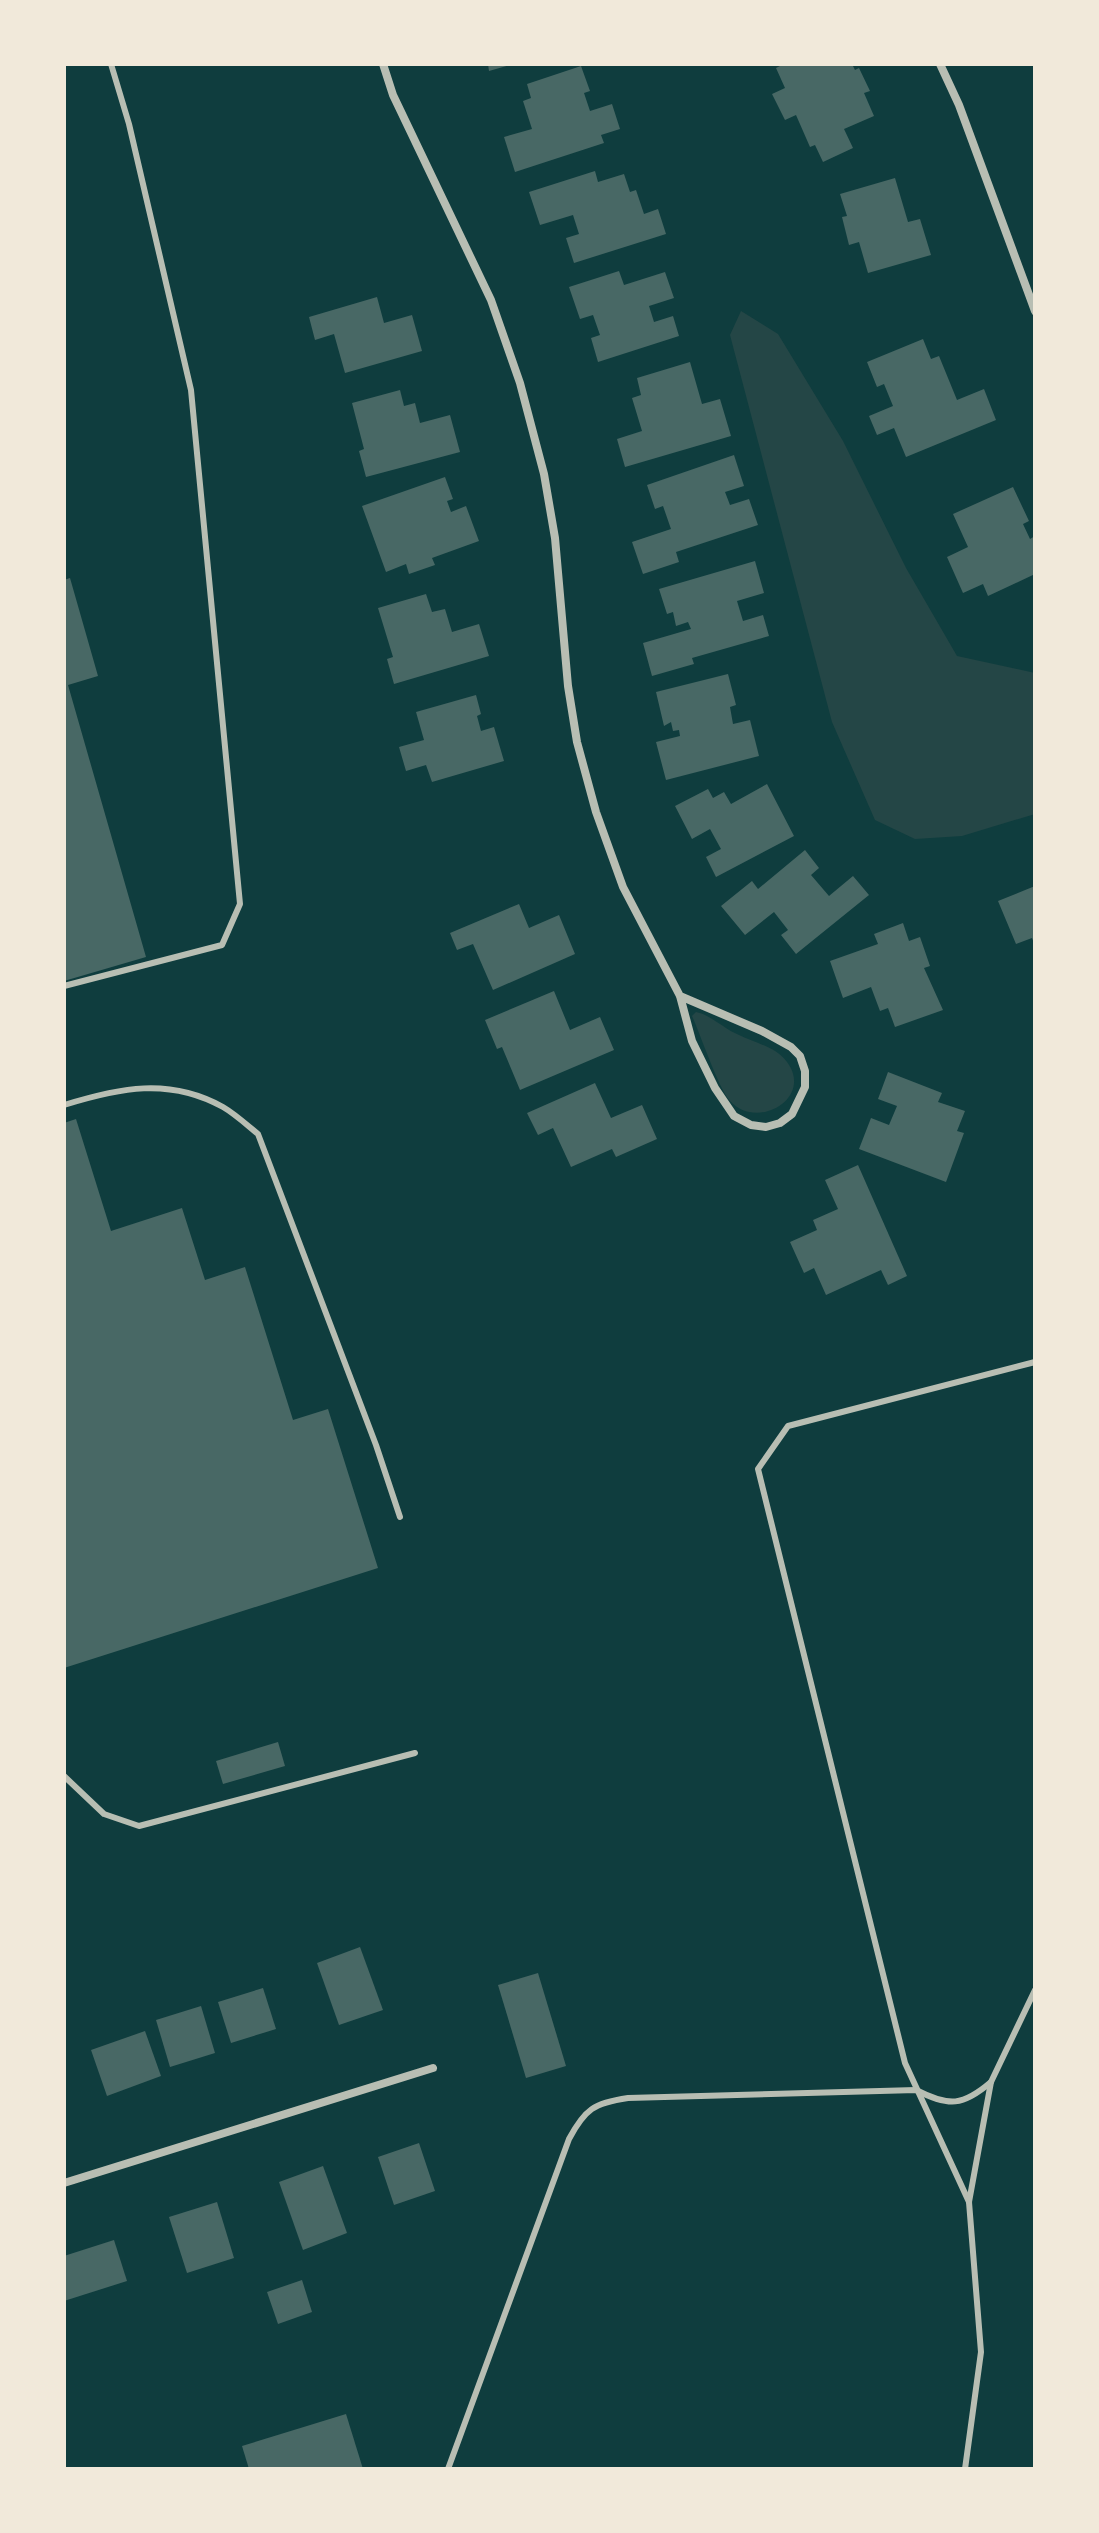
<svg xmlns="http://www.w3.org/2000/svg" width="1099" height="2533" viewBox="0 0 1099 2533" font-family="Figtree,sans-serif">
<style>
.green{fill:#244646}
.building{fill:#486865}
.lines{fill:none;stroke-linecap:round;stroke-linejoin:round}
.service{stroke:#b8beb3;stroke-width:6}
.minor{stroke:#b8beb3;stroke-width:8}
</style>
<rect width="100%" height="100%" fill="#0f3d3e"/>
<!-- green -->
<g class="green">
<path d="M 741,311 L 778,334 L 843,441 L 906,568 L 957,656 L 1035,673 L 1035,814 L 962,836 L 915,839 L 875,820 L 832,722 L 730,335 Z"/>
<path d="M 696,1012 C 711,1015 724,1029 739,1035 C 755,1043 776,1047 787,1062 C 814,1098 757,1131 730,1101 C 718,1087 701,1036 692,1016 Z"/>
</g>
<!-- building -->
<g class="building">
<path d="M 488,64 L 509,64 L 510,65 L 489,71 Z"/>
<path d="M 784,64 L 852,64 L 855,70 L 859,68 L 870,91 L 864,93 L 874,116 L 844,129 L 853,148 L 823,162 L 815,145 L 810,147 L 796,115 L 785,120 L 772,94 L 785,88 L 776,68 Z"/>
<path d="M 581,66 L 590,91 L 584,93 L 590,111 L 612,104 L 620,129 L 601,135 L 604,143 L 515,172 L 504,137 L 532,129 L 523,101 L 531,98 L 527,84 Z"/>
<path d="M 595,171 L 598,182 L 624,174 L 630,192 L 636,190 L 644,214 L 658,209 L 666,234 L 574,263 L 566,238 L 579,234 L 573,215 L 540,225 L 529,192 Z"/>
<path d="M 895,178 L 908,222 L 920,219 L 931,255 L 868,273 L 859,242 L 849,245 L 842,217 L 847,216 L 840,194 Z"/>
<path d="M 619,271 L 624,285 L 665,272 L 674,298 L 649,306 L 654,322 L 673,316 L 679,336 L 598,362 L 591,338 L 600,335 L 593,315 L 580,319 L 569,287 Z"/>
<path d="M 377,297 L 384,323 L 412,315 L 422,351 L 345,373 L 334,334 L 315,340 L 309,317 Z"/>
<path d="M 923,339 L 931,359 L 939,356 L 957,400 L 984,389 L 996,420 L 906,457 L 894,428 L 877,435 L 869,416 L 893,406 L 884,384 L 877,387 L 867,362 Z"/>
<path d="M 690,362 L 702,404 L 720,399 L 731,436 L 625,467 L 617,439 L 642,431 L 632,398 L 641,395 L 637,378 Z"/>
<path d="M 400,390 L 404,406 L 415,403 L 420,423 L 450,415 L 460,452 L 366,477 L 359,451 L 364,449 L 352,403 Z"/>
<path d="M 734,455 L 744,486 L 725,492 L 730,505 L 749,499 L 758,525 L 676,552 L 679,562 L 643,574 L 632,542 L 671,529 L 663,506 L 655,509 L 647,485 Z"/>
<path d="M 445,477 L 453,499 L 447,501 L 451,512 L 466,506 L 479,541 L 432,558 L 435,565 L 409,574 L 406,564 L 386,572 L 362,506 Z"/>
<path d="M 1013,487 L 1029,521 L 1023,524 L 1030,539 L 1035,536 L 1035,574 L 988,596 L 983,584 L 963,593 L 947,557 L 968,547 L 953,514 Z"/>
<path d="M 755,561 L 764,593 L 737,601 L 743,621 L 763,615 L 769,636 L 692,658 L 694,664 L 652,676 L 643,643 L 691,629 L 688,622 L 676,626 L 673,612 L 667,614 L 659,589 Z"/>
<path d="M 70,578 L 98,676 L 68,685 L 146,957 L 64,981 L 64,580 Z"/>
<path d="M 426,594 L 432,612 L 445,609 L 452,632 L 479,624 L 489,656 L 394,684 L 387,659 L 393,657 L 378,608 Z"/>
<path d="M 728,674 L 736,705 L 730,707 L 733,724 L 750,720 L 759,756 L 666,780 L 656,742 L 680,736 L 679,730 L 673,731 L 671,722 L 664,726 L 656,692 Z"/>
<path d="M 476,695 L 481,714 L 477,716 L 481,731 L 494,727 L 504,761 L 432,782 L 426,765 L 406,771 L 399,747 L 424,740 L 416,712 Z"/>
<path d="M 767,784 L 794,836 L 716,877 L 706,857 L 721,849 L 710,829 L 692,839 L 675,806 L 708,789 L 713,798 L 724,792 L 731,804 Z"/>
<path d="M 805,850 L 819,868 L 811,875 L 829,896 L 853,876 L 869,895 L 796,954 L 781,935 L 788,930 L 774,912 L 745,935 L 721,906 L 752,881 L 758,889 Z"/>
<path d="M 1035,886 L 1035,946 L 1032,938 L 1016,944 L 998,901 Z"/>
<path d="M 519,904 L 529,928 L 559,915 L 575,954 L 493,990 L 473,944 L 457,950 L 450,933 Z"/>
<path d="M 903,923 L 909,941 L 920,937 L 930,966 L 924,968 L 943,1010 L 895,1027 L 888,1008 L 880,1011 L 871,987 L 843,998 L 830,961 L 878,944 L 874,934 Z"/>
<path d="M 554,991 L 570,1030 L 600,1017 L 614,1050 L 520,1090 L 502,1047 L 497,1049 L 485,1020 Z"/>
<path d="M 888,1072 L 942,1093 L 938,1102 L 965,1111 L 957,1131 L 964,1133 L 946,1182 L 859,1149 L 871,1118 L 889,1125 L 897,1106 L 878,1099 Z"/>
<path d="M 595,1083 L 611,1118 L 642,1105 L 657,1139 L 616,1157 L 612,1149 L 571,1167 L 553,1128 L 538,1135 L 527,1113 Z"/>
<path d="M 76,1119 L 111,1231 L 182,1208 L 205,1280 L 245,1267 L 293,1420 L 328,1409 L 378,1568 L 64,1668 L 64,1123 Z"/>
<path d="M 858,1165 L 907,1276 L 888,1285 L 881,1270 L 826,1295 L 814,1268 L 804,1273 L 790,1242 L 817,1230 L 813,1220 L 838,1209 L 825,1180 Z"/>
<path d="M 278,1742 L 285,1766 L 223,1784 L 216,1761 Z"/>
<path d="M 360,1947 L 383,2010 L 339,2025 L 317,1963 Z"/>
<path d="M 538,1973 L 566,2066 L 526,2078 L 498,1985 Z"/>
<path d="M 263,1988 L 276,2029 L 231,2043 L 218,2002 Z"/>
<path d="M 201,2006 L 215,2053 L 170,2067 L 156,2020 Z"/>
<path d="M 145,2031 L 161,2076 L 107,2096 L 91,2050 Z"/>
<path d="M 419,2143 L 435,2191 L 394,2205 L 378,2157 Z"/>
<path d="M 323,2166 L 347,2233 L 303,2250 L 279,2182 Z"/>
<path d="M 217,2202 L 234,2258 L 187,2273 L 169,2217 Z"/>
<path d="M 114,2240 L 127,2281 L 64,2301 L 64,2256 Z"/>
<path d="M 302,2280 L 312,2312 L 278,2324 L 267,2292 Z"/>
<path d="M 346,2414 L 363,2469 L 249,2469 L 242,2446 Z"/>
</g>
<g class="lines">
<!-- service -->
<g class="service">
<path d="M 64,986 L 222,945 L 240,904 L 191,390 L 129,124 L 111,64"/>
<path d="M 64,1105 C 119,1088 169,1077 223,1107 C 235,1114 247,1125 258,1134 L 376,1445 L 400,1517"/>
<path d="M 64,1776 L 104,1814 L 139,1826 L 415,1753"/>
<path d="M 969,2202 L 905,2063 L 758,1469 L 788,1426 L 1035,1362"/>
<path d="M 448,2469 L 569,2139 C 585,2109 594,2103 628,2098 L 916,2090 C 949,2107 963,2106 991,2082"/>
<path d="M 965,2469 L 981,2352 L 969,2202 L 991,2082 L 1035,1990"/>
</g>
<!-- minor -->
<g class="minor">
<path d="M 383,64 L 393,95 L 491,300 L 520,383 L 544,474 L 555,538 L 568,686 L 577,742 L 596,812 L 623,887 L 680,996 L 692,1041 L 715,1088 L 734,1116 L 751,1125 L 766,1127 L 780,1123 L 792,1114 L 805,1087 L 805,1071 L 800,1056 L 791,1047 L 762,1031 L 680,996"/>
<path d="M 940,64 L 959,105 L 1035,311"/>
<path d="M 64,2183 L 433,2068"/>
</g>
</g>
<!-- border -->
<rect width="1099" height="2533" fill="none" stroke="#f1e9da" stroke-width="132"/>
</svg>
